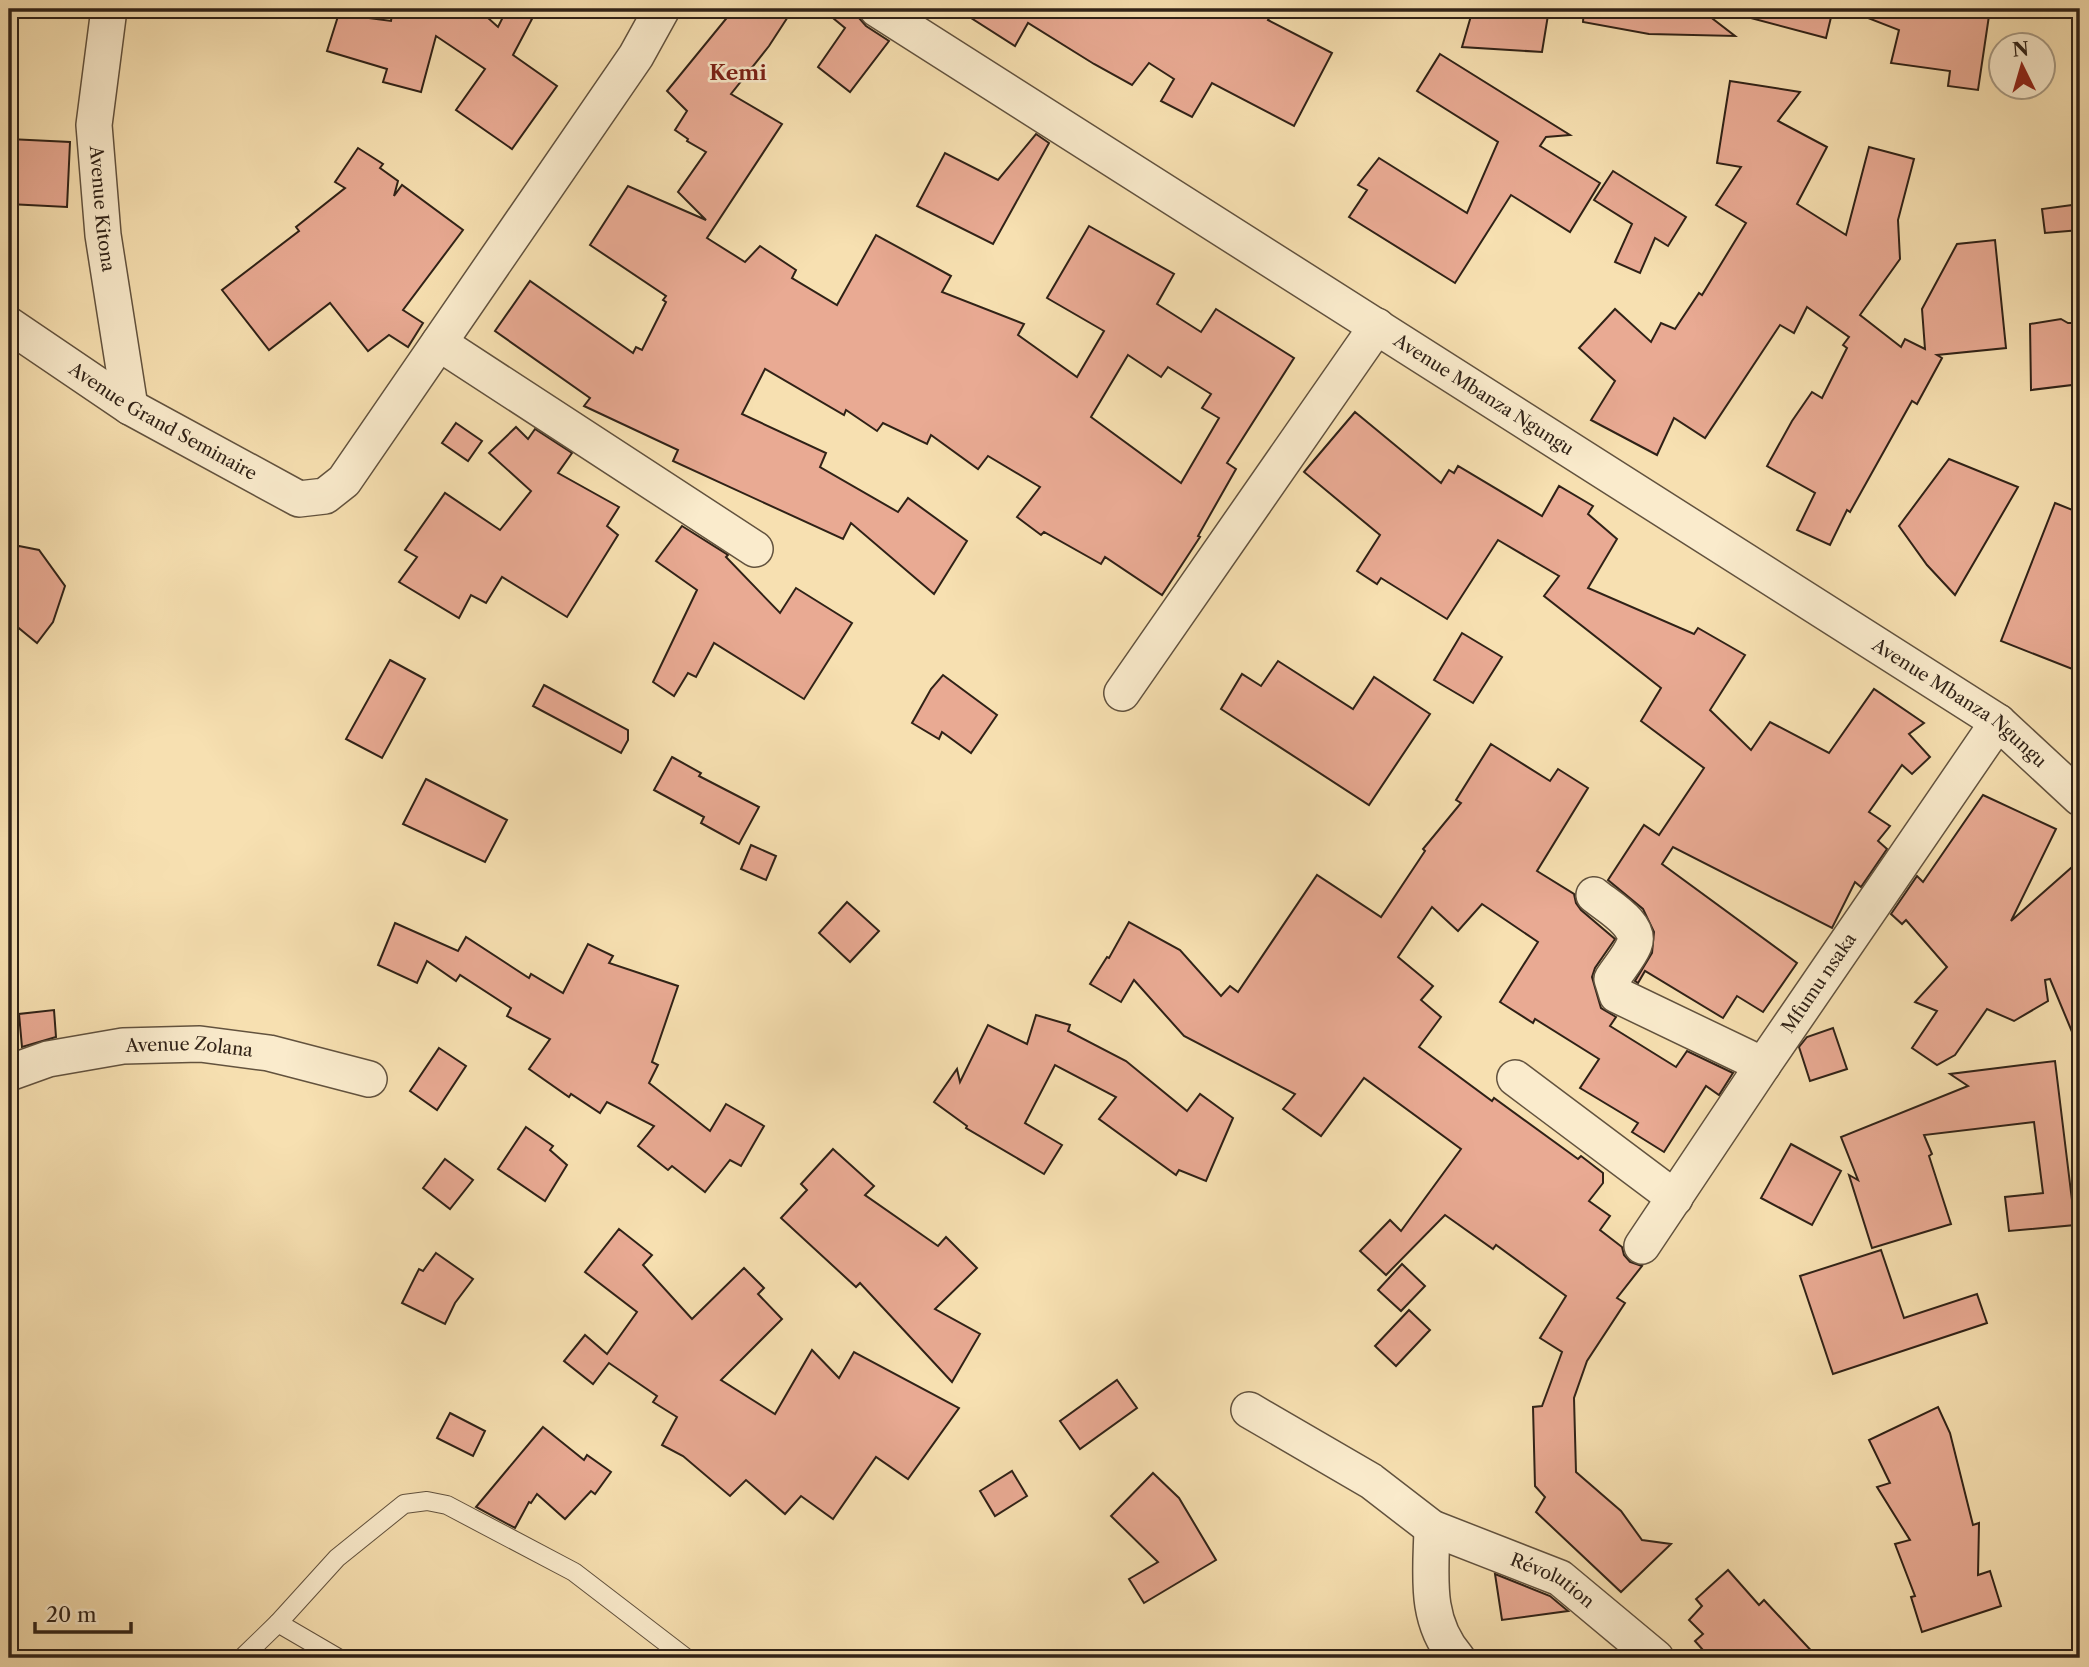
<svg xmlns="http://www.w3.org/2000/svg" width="2089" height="1667" viewBox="0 0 2089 1667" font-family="'Libre Caslon Text',serif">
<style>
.building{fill:#e9aa93;stroke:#302217;stroke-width:2;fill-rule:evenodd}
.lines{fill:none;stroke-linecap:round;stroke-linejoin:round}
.lane-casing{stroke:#62523e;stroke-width:20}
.street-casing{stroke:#62523e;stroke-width:38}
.lane{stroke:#faebcc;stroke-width:18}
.street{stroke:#faebcc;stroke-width:35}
.labels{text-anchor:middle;stroke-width:5;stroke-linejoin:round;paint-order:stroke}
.street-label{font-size:18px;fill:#302217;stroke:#faebcc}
.quarter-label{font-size:21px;font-weight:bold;fill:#7a1f14;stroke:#faebcc}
</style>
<rect width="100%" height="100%" fill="#f7e0b1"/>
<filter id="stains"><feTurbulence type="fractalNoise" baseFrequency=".00286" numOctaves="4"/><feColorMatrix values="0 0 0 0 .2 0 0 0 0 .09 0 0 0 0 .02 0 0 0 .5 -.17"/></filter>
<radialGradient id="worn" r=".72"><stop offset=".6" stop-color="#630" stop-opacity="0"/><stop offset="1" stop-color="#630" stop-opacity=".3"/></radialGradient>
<!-- building -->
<g class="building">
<path d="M 393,9 L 478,9 L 498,27 L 507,9 L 513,9 L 532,19 L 513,55 L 557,86 L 512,149 L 456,110 L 485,69 L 436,36 L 421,92 L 383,82 L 387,69 L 327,51 L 340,10 L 361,17 L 391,21 Z"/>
<path d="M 734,9 L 793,9 L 769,46 L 731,94 L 782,124 L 707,238 L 745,262 L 760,246 L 796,270 L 792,278 L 837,305 L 876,235 L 951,276 L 942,292 L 1024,324 L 1018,335 L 1077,377 L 1104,331 L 1047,298 L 1089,226 L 1174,274 L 1157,304 L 1201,332 L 1216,309 L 1294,358 L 1227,463 L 1236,469 L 1198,536 L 1200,537 L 1162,595 L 1105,557 L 1101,564 L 1044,532 L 1041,535 L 1017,517 L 1040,487 L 988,456 L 978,469 L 931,435 L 927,444 L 883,423 L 877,431 L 846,410 L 844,415 L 765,369 L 742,414 L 826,453 L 820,467 L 898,512 L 908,498 L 967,541 L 934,594 L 851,523 L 843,539 L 673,461 L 678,450 L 584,406 L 590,398 L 495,331 L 530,281 L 633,353 L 636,347 L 642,350 L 666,302 L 663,300 L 666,296 L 590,245 L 628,186 L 706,220 L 678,192 L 706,152 L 687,141 L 688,139 L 675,130 L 687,111 L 667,91 ZM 1128,355 L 1161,377 L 1168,367 L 1211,394 L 1202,408 L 1219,418 L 1181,483 L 1091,417 Z"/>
<path d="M 822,9 L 857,9 L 859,18 L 866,26 L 889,41 L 850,92 L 818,67 L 845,28 Z"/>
<path d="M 957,9 L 1275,9 L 1268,20 L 1332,53 L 1294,126 L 1212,83 L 1192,117 L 1161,101 L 1174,79 L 1149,63 L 1132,85 L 1094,64 L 1028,23 L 1015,46 Z"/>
<path d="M 1473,9 L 1549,9 L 1542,52 L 1462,47 Z"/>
<path d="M 1584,9 L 1700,9 L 1735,36 L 1649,34 L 1583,22 Z"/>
<path d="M 1748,9 L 1833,9 L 1826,38 L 1747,17 Z"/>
<path d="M 1851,9 L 1990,9 L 1978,90 L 1948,86 L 1950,71 L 1891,63 L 1899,30 L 1850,11 Z"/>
<path d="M 1440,54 L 1570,135 L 1546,137 L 1540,146 L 1600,183 L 1570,232 L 1511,195 L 1455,283 L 1349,217 L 1367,190 L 1358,185 L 1379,158 L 1467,213 L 1498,142 L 1417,91 Z"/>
<path d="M 1730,81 L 1800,92 L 1778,121 L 1827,147 L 1797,204 L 1846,235 L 1869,147 L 1914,159 L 1898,220 L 1900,259 L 1860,315 L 1901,347 L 1905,339 L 1925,349 L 1922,309 L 1957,244 L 1995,240 L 2006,348 L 1937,355 L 1942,358 L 1917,404 L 1912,401 L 1850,512 L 1847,510 L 1830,545 L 1797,530 L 1815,493 L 1767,466 L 1792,421 L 1812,392 L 1822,398 L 1847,348 L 1843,345 L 1849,337 L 1807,307 L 1794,333 L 1780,325 L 1705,438 L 1674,418 L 1657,455 L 1591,420 L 1615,381 L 1579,348 L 1615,309 L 1651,342 L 1661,323 L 1675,329 L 1699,293 L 1702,295 L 1746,223 L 1716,205 L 1741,167 L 1717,163 Z"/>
<path d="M 1036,134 L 1049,143 L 993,244 L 917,206 L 945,153 L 998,180 Z"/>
<path d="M 9,139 L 70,142 L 67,207 L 9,204 Z"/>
<path d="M 358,148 L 383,164 L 380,168 L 398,181 L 394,196 L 402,185 L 463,230 L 403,310 L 423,323 L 408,347 L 389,335 L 368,351 L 330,303 L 269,350 L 222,290 L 299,231 L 296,227 L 345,188 L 335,182 Z"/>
<path d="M 1613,171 L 1686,217 L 1668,246 L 1655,238 L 1640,273 L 1615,262 L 1632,224 L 1594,200 Z"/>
<path d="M 2080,204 L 2080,230 L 2045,233 L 2042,209 Z"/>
<path d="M 2061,319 L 2068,323 L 2080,323 L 2080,384 L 2031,390 L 2030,324 Z"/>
<path d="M 1355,412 L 1441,483 L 1449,470 L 1454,473 L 1458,466 L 1542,516 L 1559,486 L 1593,506 L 1588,514 L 1617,539 L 1588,588 L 1694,634 L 1698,628 L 1745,655 L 1710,710 L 1751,750 L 1770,722 L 1829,753 L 1874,689 L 1924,723 L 1909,734 L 1930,757 L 1912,774 L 1902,765 L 1869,812 L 1890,826 L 1878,841 L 1887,849 L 1861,887 L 1855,882 L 1832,928 L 1673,847 L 1662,864 L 1797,963 L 1763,1012 L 1737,996 L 1723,1018 L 1645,971 L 1638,983 L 1635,981 L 1652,953 L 1654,932 L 1643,909 L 1608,880 L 1644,825 L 1659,835 L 1704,768 L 1641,721 L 1661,688 L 1544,596 L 1559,576 L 1498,540 L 1447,619 L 1381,578 L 1377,584 L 1357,571 L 1380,535 L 1304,472 Z"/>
<path d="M 456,423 L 482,441 L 468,461 L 442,443 Z"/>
<path d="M 516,427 L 528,439 L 535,429 L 572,453 L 558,473 L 619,507 L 607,526 L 618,535 L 567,617 L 502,577 L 486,603 L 471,595 L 459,618 L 399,582 L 417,557 L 405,550 L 445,493 L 500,530 L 531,491 L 489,453 Z"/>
<path d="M 1949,459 L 2018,487 L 1955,595 L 1927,565 L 1899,526 Z"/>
<path d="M 2055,503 L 2080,513 L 2080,672 L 2001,641 Z"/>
<path d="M 682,526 L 728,555 L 726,557 L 780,613 L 796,588 L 852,623 L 804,699 L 714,643 L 696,677 L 688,673 L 674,696 L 653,682 L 697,590 L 656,561 Z"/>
<path d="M 19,546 L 39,550 L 65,586 L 53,622 L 37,643 L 9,620 L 9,560 Z"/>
<path d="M 1462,633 L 1502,657 L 1473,703 L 1434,680 Z"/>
<path d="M 390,660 L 425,679 L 382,758 L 346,739 Z"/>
<path d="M 1278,661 L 1353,709 L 1374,677 L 1430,714 L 1369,805 L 1221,709 L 1242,674 L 1261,686 Z"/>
<path d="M 943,675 L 997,715 L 971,753 L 942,732 L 939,739 L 912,723 L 931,689 Z"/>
<path d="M 544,685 L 628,730 L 628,740 L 621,753 L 533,706 Z"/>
<path d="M 1491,744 L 1550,781 L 1558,769 L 1588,788 L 1537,871 L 1574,894 L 1576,903 L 1581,910 L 1615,939 L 1595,968 L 1592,977 L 1601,1008 L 1616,1017 L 1610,1026 L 1676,1067 L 1687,1051 L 1733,1073 L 1719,1095 L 1706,1086 L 1664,1152 L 1632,1132 L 1638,1123 L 1580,1088 L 1599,1059 L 1535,1019 L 1533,1023 L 1500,1002 L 1538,942 L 1482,904 L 1458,931 L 1432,907 L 1398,957 L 1433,986 L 1421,1000 L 1441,1017 L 1419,1047 L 1492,1101 L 1494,1098 L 1578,1159 L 1581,1156 L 1603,1173 L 1603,1183 L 1589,1201 L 1610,1216 L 1600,1230 L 1622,1247 L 1624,1255 L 1630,1262 L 1642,1266 L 1617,1298 L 1625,1303 L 1587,1361 L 1574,1398 L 1576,1472 L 1621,1511 L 1642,1540 L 1671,1544 L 1621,1592 L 1536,1512 L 1545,1497 L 1535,1486 L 1533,1407 L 1542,1406 L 1562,1352 L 1540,1338 L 1566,1296 L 1496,1245 L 1493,1249 L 1445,1215 L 1386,1275 L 1360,1251 L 1390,1220 L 1401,1231 L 1461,1149 L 1364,1078 L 1321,1136 L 1283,1109 L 1295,1094 L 1184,1036 L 1134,980 L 1121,1002 L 1090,984 L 1107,957 L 1109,958 L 1129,922 L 1180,950 L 1221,996 L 1230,986 L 1238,992 L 1317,875 L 1381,917 L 1425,851 L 1423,849 L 1461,803 L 1456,800 Z"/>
<path d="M 672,757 L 701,773 L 699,776 L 759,807 L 739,844 L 701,823 L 704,817 L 654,790 Z"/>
<path d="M 426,779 L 507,820 L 485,862 L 403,824 Z"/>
<path d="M 1983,795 L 2056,829 L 2011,921 L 2080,860 L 2080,1051 L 2050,979 L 2045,980 L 2048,1001 L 2014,1021 L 1987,1009 L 1955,1055 L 1937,1065 L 1912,1048 L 1937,1011 L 1915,1002 L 1947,967 L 1906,920 L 1902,924 L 1891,914 L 1917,876 L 1923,882 Z"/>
<path d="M 751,845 L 776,856 L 766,880 L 741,869 Z"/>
<path d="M 847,902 L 879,931 L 850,962 L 819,933 Z"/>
<path d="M 395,923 L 458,951 L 466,937 L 529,978 L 531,974 L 563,993 L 588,944 L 613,956 L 609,963 L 678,986 L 652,1062 L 658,1065 L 649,1083 L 710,1131 L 726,1104 L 764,1126 L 741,1166 L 730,1160 L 705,1192 L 672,1166 L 668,1170 L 638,1146 L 654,1126 L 607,1102 L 600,1113 L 571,1094 L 569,1097 L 529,1069 L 550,1039 L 507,1016 L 511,1008 L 460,975 L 456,981 L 427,961 L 417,983 L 378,965 Z"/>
<path d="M 54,1010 L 56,1037 L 22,1047 L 19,1014 Z"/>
<path d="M 1036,1015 L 1070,1025 L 1068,1031 L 1126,1061 L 1187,1111 L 1200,1094 L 1233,1118 L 1206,1181 L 1179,1170 L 1176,1175 L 1099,1119 L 1116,1097 L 1055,1065 L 1025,1123 L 1062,1145 L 1044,1174 L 966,1128 L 967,1126 L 934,1102 L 957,1069 L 960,1082 L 988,1025 L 1027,1044 Z"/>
<path d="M 1833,1028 L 1847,1069 L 1810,1081 L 1799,1047 L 1807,1037 Z"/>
<path d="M 439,1048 L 466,1066 L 437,1110 L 410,1091 Z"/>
<path d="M 2055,1061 L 2075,1225 L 2009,1231 L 2005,1197 L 2043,1193 L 2034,1122 L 1924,1135 L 1932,1154 L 1929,1156 L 1951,1224 L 1872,1248 L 1849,1175 L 1858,1180 L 1841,1137 L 1968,1086 L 1950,1074 Z"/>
<path d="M 526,1127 L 553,1146 L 550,1150 L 567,1165 L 545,1201 L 498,1169 Z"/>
<path d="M 1791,1144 L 1841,1171 L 1812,1225 L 1761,1198 Z"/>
<path d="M 833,1149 L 874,1186 L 865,1195 L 938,1246 L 946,1237 L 977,1268 L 935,1309 L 980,1334 L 952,1382 L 860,1283 L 856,1287 L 781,1218 L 807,1190 L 801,1184 Z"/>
<path d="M 445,1159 L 473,1180 L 450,1209 L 423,1188 Z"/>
<path d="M 619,1229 L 652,1255 L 643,1265 L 692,1319 L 744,1268 L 764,1288 L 758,1294 L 782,1319 L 721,1380 L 775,1414 L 812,1350 L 839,1378 L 854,1352 L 959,1408 L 908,1479 L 876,1457 L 833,1519 L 801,1496 L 785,1514 L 746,1480 L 730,1496 L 683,1456 L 662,1445 L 677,1417 L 653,1402 L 657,1396 L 609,1363 L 593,1384 L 564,1361 L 585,1335 L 607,1354 L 637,1312 L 585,1272 Z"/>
<path d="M 1881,1250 L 1904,1318 L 1977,1294 L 1987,1323 L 1833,1374 L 1800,1276 Z"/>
<path d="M 436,1253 L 473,1279 L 455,1303 L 445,1324 L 402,1303 L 419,1269 L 423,1271 Z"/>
<path d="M 1402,1264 L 1425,1286 L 1401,1311 L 1378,1290 Z"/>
<path d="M 1409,1310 L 1430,1330 L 1396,1366 L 1375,1346 Z"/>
<path d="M 1117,1380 L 1137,1408 L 1080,1449 L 1060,1421 Z"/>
<path d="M 1938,1407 L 1950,1433 L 1973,1525 L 1979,1523 L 1978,1575 L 1990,1571 L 2001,1606 L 1922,1632 L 1911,1597 L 1915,1596 L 1895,1544 L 1910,1540 L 1877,1487 L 1890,1483 L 1869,1440 Z"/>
<path d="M 450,1413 L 485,1431 L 473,1456 L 437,1438 Z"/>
<path d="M 543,1427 L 584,1460 L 587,1455 L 611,1472 L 595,1494 L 591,1491 L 565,1519 L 537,1494 L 531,1503 L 529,1502 L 515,1528 L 476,1507 Z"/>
<path d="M 1012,1471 L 1027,1496 L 995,1516 L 980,1491 Z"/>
<path d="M 1153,1473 L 1179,1498 L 1216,1560 L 1144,1603 L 1129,1579 L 1158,1562 L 1111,1516 Z"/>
<path d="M 1728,1570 L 1759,1605 L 1764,1600 L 1818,1658 L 1710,1658 L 1695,1641 L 1703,1634 L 1689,1620 L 1702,1606 L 1696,1599 Z"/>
<path d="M 1495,1574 L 1550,1596 L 1568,1611 L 1502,1620 Z"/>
</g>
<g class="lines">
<!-- lane casing -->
<g class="lane-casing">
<g id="lane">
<path d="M 278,1623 L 337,1558 L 404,1504 L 427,1501 L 447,1505 L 574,1572 L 686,1658"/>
<path d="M 242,1658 L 278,1623 L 338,1658"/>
</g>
</g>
<!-- street casing -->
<g class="street-casing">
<g id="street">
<path id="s1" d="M 109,9 L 94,125 L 103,235 L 130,407"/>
<path id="s2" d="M 877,9 L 1998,722 L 2080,798"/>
<path id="s3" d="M 9,325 L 130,407 L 299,499 L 325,496 L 344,481 L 636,56 L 662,9"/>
<path d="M 439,343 L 755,549"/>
<path d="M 1122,693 L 1377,326"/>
<path d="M 1594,895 C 1607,906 1642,925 1634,945 C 1629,957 1619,968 1612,979 L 1617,995 L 1763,1065"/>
<path id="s4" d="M 9,1073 L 48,1059 L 123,1046 L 200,1044 L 269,1053 L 369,1079"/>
<path d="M 1515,1078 L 1675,1198"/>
<path id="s5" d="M 1642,1246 L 1763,1065 L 1998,722"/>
<path id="s6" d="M 1249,1410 L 1371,1481 L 1432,1528 L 1560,1578 L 1656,1658"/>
<path d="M 1432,1528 C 1431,1575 1424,1620 1457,1658"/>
</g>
</g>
<!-- lane -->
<use href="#lane" class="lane"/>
<!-- street -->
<use href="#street" class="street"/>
</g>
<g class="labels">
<!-- street labels -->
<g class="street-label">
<text dy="6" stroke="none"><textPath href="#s1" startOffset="201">Avenue Kitona</textPath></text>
<text dy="6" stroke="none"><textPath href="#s2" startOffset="719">Avenue Mbanza Ngungu</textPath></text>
<text dy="6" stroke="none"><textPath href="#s3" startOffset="182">Avenue Grand Seminaire</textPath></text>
<text dy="6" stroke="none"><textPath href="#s2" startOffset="1286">Avenue Mbanza Ngungu</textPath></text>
<text dy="6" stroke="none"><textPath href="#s5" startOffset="317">Mfumu nsaka</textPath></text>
<text dy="6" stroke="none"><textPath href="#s4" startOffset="184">Avenue Zolana</textPath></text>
<text dy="6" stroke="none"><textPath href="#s6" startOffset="350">Révolution</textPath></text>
</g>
<!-- quarter labels -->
<g class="quarter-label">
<text x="738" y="80">Kemi</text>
</g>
</g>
<!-- margin -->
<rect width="2089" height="1667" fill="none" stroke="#f7e0b1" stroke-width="35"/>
<rect x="10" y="10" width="2068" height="1646" fill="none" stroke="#302217" stroke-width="3.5"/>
<rect x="18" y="18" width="2054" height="1632" fill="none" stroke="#302217" stroke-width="2"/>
<!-- north arrow -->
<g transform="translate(2022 66) rotate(355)"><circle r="33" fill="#faebcc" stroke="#a99b84" stroke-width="2"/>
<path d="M0-5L12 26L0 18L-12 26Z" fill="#8f2418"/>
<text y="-10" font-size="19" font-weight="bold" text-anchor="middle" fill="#302217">N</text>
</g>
<!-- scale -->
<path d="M35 1622v10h96v-10" fill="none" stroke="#302217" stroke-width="3.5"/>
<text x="46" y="1622" font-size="21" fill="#302217" stroke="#faebcc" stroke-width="5" paint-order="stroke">20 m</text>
<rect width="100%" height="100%" filter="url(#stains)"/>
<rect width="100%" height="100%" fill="url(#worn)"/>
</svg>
